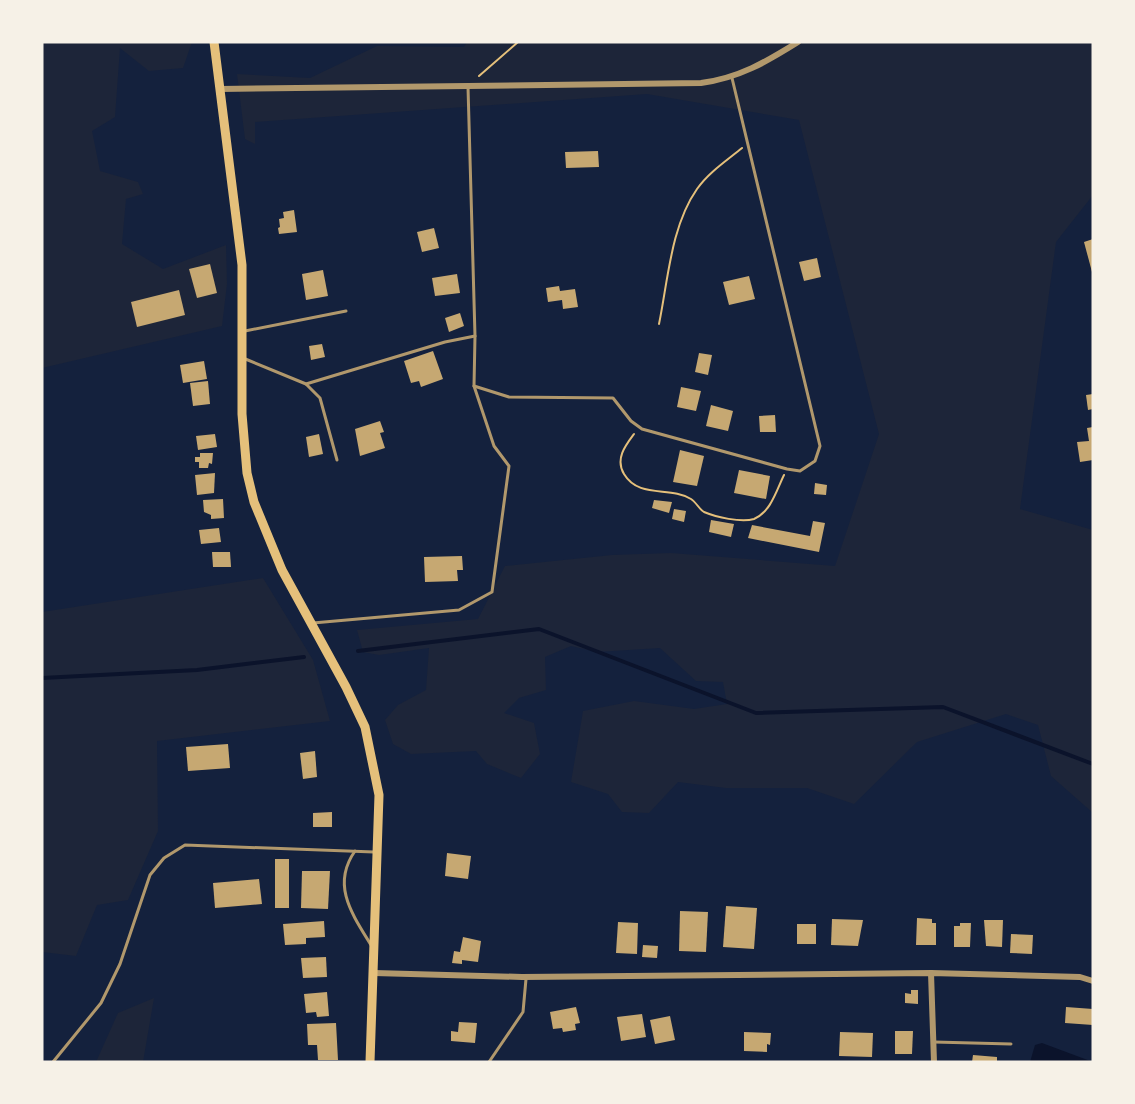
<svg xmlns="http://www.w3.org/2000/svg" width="1135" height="1104" font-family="'Roboto Condensed',sans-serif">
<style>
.green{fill:#1d2539}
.water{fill:#0b132b}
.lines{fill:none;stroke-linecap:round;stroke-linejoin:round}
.stream{stroke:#0b132b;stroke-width:4}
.building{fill:#c6a872}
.path{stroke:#e5c07b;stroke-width:2}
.service{stroke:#b1986c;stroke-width:3}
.minor{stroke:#b1986c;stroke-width:6}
.secondary{stroke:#e5c07b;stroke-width:9}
</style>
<rect width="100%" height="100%" fill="#14213d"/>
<g class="green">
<polygon points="42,42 192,42 183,68 149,71 120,48 115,117 92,131 100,171 138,182 143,194 126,199 122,244 163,269 226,245 227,284 222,326 42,368"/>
<polygon points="467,42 1093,42 1093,195 1056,242 1020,509 1093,530 1093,813 1051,776 1038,725 1006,714 917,742 854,804 807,788 726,788 678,782 649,813 622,812 608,794 571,782 583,711 634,701 694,709 727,704 723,682 696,681 660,648 597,652 571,646 545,657 546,690 519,698 504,713 534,723 540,754 521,778 487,764 476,751 411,754 393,744 385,720 398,705 426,690 429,648 379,655 363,652 357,630 478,619 505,566 612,555 671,553 835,566 879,434 799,120 647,94 255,122 255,144 245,139 237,74 310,78 377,46 464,47"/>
<polygon points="263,578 313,660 330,721 157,741 158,831 128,900 97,905 76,956 42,952 42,612"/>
<polygon points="154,998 143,1062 96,1062 118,1013"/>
</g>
<polygon class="water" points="1042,1043 1093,1062 1030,1062 1035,1045"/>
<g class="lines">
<g class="stream">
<polyline points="358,651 539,629 756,713 943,707 1093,764"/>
<polyline points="42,678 197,670 304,657"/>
</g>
</g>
<g class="building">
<polygon points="598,151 599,167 566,168 565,152"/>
<polygon points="294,210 297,232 279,234 278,228 280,227 279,219 284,218 283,212"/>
<polygon points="434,228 439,248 422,252 417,232"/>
<polygon points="1093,239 1093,272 1092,272 1084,242"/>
<polygon points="817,258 821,277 804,281 799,262"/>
<polygon points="210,264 217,293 197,298 189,269"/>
<polygon points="323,270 328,296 306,300 302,274"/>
<polygon points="457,274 460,293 435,296 432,278"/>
<polygon points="749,276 755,299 729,305 723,282"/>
<polygon points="559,286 560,291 575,289 578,307 563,309 562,300 548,302 546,288"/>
<polygon points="179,290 185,315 137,327 131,302"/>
<polygon points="460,313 464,326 449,332 445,318"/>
<polygon points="322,344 325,357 311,360 309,346"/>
<polygon points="433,351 443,379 421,387 419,381 411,383 404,361"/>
<polygon points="699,353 712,355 708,375 695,372"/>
<polygon points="204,361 207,379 183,383 180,365"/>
<polygon points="208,381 210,404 193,406 190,383"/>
<polygon points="681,387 701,391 696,411 677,407"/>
<polygon points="1093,394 1093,409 1088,410 1086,395"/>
<polygon points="711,405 733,411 728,431 706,426"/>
<polygon points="775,415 776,432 760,432 759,416"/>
<polygon points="380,421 384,432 380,433 385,448 360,456 355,429"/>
<polygon points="1093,427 1093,460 1080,462 1077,442 1089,441 1087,428"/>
<polygon points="215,434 217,447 198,450 196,436"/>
<polygon points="319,434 323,454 309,457 306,437"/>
<polygon points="680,450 704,456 697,486 673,482"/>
<polygon points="200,453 213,453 212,464 209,463 208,468 199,468 199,462 195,462 195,457 200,457"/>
<polygon points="739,470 770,476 766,499 734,493"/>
<polygon points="215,473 214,493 197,495 195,475"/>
<polygon points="815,483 827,485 826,495 814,494"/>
<polygon points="223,499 224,518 211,519 211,515 204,512 203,500"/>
<polygon points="654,500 672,502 669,513 652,508"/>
<polygon points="674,509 686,511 684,522 672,519"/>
<polygon points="711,520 734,524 731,537 709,532"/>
<polygon points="813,521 825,523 819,552 748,538 752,525 810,536"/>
<polygon points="219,528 221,542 201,544 199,530"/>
<polygon points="212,552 230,552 231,567 213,567"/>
<polygon points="462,556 463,570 457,570 458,581 425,582 424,557"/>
<polygon points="228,744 230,768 188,771 186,747"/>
<polygon points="315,751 317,777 303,779 300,753"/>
<polygon points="332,812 332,827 313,827 313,813"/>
<polygon points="447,853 471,856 468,879 445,876"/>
<rect x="275" y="859" width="14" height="49"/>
<polygon points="302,871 330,871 328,909 301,908"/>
<polygon points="259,879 262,904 215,908 213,883"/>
<polygon points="726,906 757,908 754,949 723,947"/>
<polygon points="680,911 708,912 706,952 679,951"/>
<polygon points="917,918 932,919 932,923 936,923 936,945 916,945"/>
<polygon points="832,919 863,920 858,946 831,945"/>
<polygon points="984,920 1003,920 1002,947 986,946"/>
<polygon points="324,921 325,937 306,938 306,944 285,945 283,924"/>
<polygon points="618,922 638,923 637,954 616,953"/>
<polygon points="960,923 971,923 970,947 954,947 954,926 960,926"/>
<rect x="797" y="924" width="19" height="20"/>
<polygon points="1011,934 1033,935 1032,954 1010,953"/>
<polygon points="463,937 481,941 478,962 462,960 462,964 452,963 454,951 460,952"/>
<polygon points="643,945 658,946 657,958 642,957"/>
<polygon points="326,957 327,977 303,978 301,958"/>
<polygon points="911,990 918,990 918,1004 905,1003 905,993 911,994"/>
<polygon points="327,992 329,1016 317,1017 316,1012 306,1013 304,994"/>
<polygon points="576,1007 580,1023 575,1024 576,1030 563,1032 562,1028 553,1029 550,1012"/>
<polygon points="1066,1007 1093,1009 1093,1025 1065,1023"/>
<polygon points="642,1014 646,1037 621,1041 617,1017"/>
<polygon points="670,1016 675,1040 655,1044 650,1020"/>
<polygon points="459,1022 477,1023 475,1043 451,1041 451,1031 458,1032"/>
<polygon points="336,1023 338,1060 318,1060 317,1045 308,1045 307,1024"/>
<polygon points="895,1031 913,1031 912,1054 895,1054"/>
<polygon points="744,1032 771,1033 770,1045 767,1044 767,1052 744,1051"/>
<polygon points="840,1032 873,1033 872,1057 839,1056"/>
<polygon points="973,1055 997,1057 997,1062 972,1062"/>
</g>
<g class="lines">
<g class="path">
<polyline points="479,76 518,42"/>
<path d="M659,324C668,280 671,226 697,189C708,173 726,161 742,148"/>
<path d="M634,434C625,446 615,459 624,474C639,499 670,486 691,499C696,502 699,509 704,512C716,517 741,523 754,519C771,512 777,489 784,475"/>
</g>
<g class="service">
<polyline points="245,331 346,311"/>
<polyline points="243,358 306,384 445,342 475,336"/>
<polyline points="306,384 320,398 337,460"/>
<polyline points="474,386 509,397 613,398 631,421 642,429 787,469 800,471 815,461 820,446 732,78"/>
<polyline points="313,623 459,610 492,592 509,466 494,446 474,386 475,336 468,87"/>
<path d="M355,851C331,885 352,914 371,945"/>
<polyline points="934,1042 1011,1044"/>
<polyline points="53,1062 101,1003 120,964 150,875 164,858 185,845 374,852"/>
<polyline points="489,1062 523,1012 526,979"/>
</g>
<g class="minor">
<path d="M220,89L701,83C739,78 766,62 798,42"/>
<polyline points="374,973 522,977 931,973 1080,977 1093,981"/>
<polyline points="931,973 934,1062"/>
</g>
<polyline class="secondary" points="214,42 242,265 242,414 247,473 254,502 282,570 346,687 365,727 379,795 370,1062"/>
</g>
<rect width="1135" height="1104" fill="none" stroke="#f6f1e7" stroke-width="87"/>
</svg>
